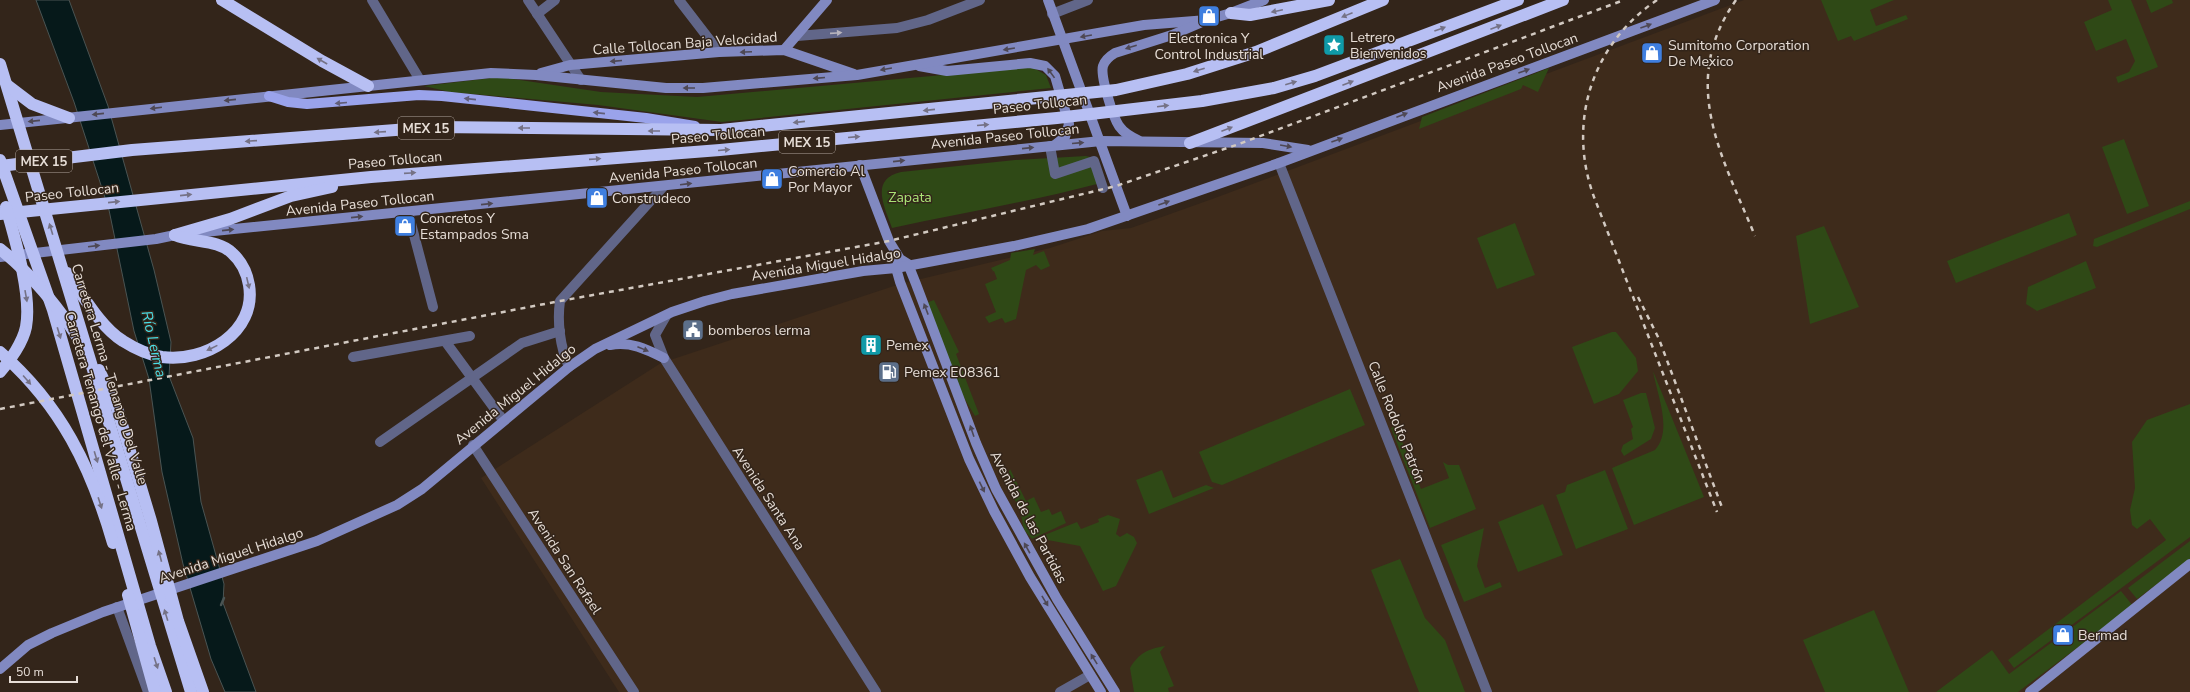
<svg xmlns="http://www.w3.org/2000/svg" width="2190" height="692" font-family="'Nunito Sans',sans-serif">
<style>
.built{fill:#3e2b1b}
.green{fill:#2f4916}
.water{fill:#06191a;stroke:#4a5453}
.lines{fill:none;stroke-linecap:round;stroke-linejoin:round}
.stream{stroke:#4a5453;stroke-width:2.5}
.street{stroke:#616689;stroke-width:10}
.secondary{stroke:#8189c1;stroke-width:10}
.primary{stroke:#9aa3eb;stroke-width:10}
.highway{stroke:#b7bff3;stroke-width:12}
.rail{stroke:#d2c9c1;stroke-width:2.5;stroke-dasharray:5 5;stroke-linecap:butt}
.oneway{fill:#757286}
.oneway2{fill:#4e4854}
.oneway3{fill:#b8b4bc}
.oneway4{fill:#615e78}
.labels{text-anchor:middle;stroke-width:3;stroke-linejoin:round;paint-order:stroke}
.shield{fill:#33251a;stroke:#b1a69e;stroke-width:1}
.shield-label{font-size:13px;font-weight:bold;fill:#e7ded7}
.poi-label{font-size:14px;fill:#e7ded7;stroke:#33251a;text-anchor:start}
.street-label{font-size:14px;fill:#e7ded7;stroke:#33251a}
.park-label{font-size:14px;fill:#aae475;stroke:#33251a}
.water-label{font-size:15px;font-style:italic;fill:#4adfe7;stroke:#33251a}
</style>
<rect width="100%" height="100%" fill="#33251a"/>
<polygon class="built" points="1744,0 2190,0 2190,692 619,692 481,478 661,363 900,284 1050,248 1102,231 1131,228 1215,198"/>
<g class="green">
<polygon points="1821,0 1894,0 1870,10 1876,26 1906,15 1908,19 1854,41 1851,36 1838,41"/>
<polygon points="2108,0 2131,0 2158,67 2118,83 2116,77 2129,72 2135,61 2126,39 2096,51 2084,22 2112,10"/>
<polygon points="2146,0 2172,0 2173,3 2151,13"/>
<polygon points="1032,67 1046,75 1051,88 722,122 598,105 450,92 424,86 500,77 601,92 697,97"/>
<polygon points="1549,68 1538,92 1523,85 1521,89 1419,129 1422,117"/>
<polygon points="2124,139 2149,206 2127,214 2102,147"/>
<path d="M1086,156L1090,157L1101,183C1033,201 962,213 892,228C885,208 869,179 901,172L1015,160Z"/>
<polygon points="2190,201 2190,209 2097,247 2093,246 2094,239"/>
<polygon points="2069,213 2077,235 1956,283 1947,261"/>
<polygon points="1515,223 1535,275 1497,289 1477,238"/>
<polygon points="1824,226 1859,307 1810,324 1796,236"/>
<polygon points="1035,249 1033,255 1044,251 1050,266 1041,270 1036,265 1026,270 1016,319 1005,323 1002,318 989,323 985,317 996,312 985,284 997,279 994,271 991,272 993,271 991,268 1010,260 1011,253"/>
<polygon points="2086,261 2096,288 2037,311 2026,304 2028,287"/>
<polygon points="934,300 959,352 956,354 979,414 975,416 957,386 926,303"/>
<polygon points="1612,332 1616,332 1636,358 1638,371 1619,394 1594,404 1572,347"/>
<path d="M1653,371L1704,497L1634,525L1612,468L1655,450C1673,430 1657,395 1653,371Z"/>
<polygon points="1350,389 1365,425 1222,485 1212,482 1199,452"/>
<polygon points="1641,393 1646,393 1655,428 1651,439 1624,456 1621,451 1623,445 1633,439 1631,429 1633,427 1623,400"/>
<polygon points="2190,404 2190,537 2014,668 2008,660 2166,540 2150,519 2137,529 2132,525 2130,510 2135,488 2132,442 2147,420"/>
<polygon points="1396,426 1421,489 1449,478 1443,462 1448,465 1459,465 1476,509 1430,528 1391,428"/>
<polygon points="1010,469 1026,501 1034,497 1041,512 1049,509 1052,515 1061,511 1066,523 1032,539 1024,530 1020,509 1005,483"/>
<polygon points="1162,470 1173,498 1206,485 1214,488 1149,514 1136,480"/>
<polygon points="1605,470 1628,529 1576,549 1556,495 1565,492 1567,485"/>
<polygon points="1543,504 1563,555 1518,572 1498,522"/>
<polygon points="1108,515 1120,519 1116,534 1120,537 1127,533 1134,537 1137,543 1116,586 1103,591 1080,546 1037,538 1077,522 1081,529 1099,522 1098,519"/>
<polygon points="1484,528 1477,566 1485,588 1500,582 1502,587 1464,602 1441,545"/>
<polygon points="2190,541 2190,559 2137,599 2128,588"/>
<polygon points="1400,559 1425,618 1445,640 1465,692 1419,692 1371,570"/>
<polygon points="2121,591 2133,606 2018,692 1936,692 1992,650 2009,674"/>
<polygon points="1874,610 1909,692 1825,692 1803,640"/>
<path d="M1165,646L1160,652L1174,686L1168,688L1169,692H1134L1130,668C1139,653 1148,649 1165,646Z"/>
</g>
<polygon class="water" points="36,0 69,0 108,106 154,270 171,342 169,376 193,438 201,502 224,584 223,603 256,692 225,692 211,659 183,564 162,472 149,379 134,331 109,210 74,102"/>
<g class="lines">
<polyline class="stream" points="221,605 224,598"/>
<g class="street">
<polyline points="372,0 420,80"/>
<polyline points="528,0 581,80"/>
<polyline points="679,0 719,52"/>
<polyline points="537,14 555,0"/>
<polyline points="1052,14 1088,0"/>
<polyline points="797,36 897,28 928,20 980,0"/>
<polyline points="1050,146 1055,174 1094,161 1103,188"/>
<polyline points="1279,163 1487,692"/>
<polyline points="408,212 433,307"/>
<polyline points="666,316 655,335 664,358 876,692"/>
<polyline points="445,341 503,420"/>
<polyline points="353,357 470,336"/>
<path d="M569,367C560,347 557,322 560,301L664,186"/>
<polyline points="380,442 522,343 560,331"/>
<polyline points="473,445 634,692"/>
<polyline points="117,607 148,692"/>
<polyline points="1060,692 1090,675"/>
</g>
<g class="secondary">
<polyline points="1048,0 1127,216"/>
<polyline points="784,50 827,0"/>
<polyline points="919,66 947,71 1030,63 1045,66 1055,76 1069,124 1065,137 1055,145"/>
<polyline points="541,73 570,65 719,52 784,50 854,74"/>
<polyline points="0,125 491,73 536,75 666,88 703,88 857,75 1144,25 1207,20 1231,13 1264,0"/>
<path d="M1138,140C1131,137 1124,133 1119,126C1113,117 1100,76 1103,66C1105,60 1110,56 1115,53L1172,35L1200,23"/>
<polyline points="860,165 889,241 900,259 908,264 916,284 976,443 996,489 1057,599 1115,692"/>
<polyline points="0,257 156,239 175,235 1101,141 1263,143 1308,150"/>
<polyline points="898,263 896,268 900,282 969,459 994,511 1030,577 1101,692"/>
<path d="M610,345C630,341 646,349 664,358"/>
<polyline points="0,669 28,645 52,633 103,612 317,541 397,505 422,489 569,367 595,349 672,312 705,301 732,294 863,271 896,268 1014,246 1088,229 1279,163 1715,0"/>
<polyline points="2030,692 2190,564"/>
</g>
<polyline class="primary" points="269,96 288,102 307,104 419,95 442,96 646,118 695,126"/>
<g class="highway">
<polyline points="222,0 322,61 368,86"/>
<polyline points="1231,13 1250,15 1329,0"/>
<polyline points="0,64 191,692"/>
<polyline points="7,85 32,104 69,118"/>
<polyline points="1190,143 1563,0"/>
<polyline points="0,160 53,310 150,646 166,692"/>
<polyline points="0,166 132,150 435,127 721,130 1116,90 1187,74 1256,52 1383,0"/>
<polyline points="0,214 371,177 720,150 1057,118 1202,101 1274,88 1315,76 1518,0"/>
<polyline points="175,235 230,219 291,196 332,187"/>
<path d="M0,249C31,274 59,308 80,341"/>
<path d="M67,273C82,294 101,328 123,341C134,348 150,355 162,357C205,363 257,332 249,285C247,273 241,261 232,253C218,239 193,243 175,235"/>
<path d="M0,352C61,405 91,467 113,543"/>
<polyline points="99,370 117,408 151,521 178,621 203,692"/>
<path d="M0,372C10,361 23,342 26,327C32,295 15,239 6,207"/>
<polyline points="128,595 155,692"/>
</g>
<g class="rail">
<path d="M1657,0C1591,45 1567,123 1594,197L1717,512"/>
<path d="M1736,0C1678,82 1722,156 1755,236"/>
<polyline points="1638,297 1659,339 1723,510"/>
<polyline points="0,409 560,301 889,241 1116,186 1239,144 1624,0"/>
</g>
</g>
<defs><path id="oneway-solid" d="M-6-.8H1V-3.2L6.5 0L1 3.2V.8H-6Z"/></defs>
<g class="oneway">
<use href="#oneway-solid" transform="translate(1277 11) rotate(168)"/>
<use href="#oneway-solid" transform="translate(1347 15) rotate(158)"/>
<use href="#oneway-solid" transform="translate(1496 27) rotate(-21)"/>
<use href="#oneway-solid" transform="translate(1440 29) rotate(-20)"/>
<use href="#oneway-solid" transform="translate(322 61) rotate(-150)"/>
<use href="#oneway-solid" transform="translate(1199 70) rotate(162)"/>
<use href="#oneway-solid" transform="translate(1291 83) rotate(-16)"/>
<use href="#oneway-solid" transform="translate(1348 83) rotate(-21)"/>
<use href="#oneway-solid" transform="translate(1163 106) rotate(-7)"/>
<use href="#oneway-solid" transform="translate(929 110) rotate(174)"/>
<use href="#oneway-solid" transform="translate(799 122) rotate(174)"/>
<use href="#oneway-solid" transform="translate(983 125) rotate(-5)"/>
<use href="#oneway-solid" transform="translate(524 128) rotate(-180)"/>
<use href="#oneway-solid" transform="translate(1227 129) rotate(-21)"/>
<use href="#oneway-solid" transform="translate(654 131) rotate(180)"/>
<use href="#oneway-solid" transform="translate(380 132) rotate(176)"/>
<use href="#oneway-solid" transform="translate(854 137) rotate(-5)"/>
<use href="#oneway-solid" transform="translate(251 141) rotate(176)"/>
<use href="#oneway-solid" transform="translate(724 150) rotate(-5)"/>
<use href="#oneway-solid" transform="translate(595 159) rotate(-4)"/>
<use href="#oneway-solid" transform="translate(410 173) rotate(-4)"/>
<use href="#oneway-solid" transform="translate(186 195) rotate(-6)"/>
<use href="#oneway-solid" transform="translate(114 202) rotate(-6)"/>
<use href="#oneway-solid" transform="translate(51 229) rotate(-107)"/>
<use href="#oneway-solid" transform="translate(248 283) rotate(77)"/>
<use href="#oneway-solid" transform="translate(26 296) rotate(80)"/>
<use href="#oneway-solid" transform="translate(59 333) rotate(73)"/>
<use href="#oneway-solid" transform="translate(212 348) rotate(154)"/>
<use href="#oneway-solid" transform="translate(27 380) rotate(49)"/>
<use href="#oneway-solid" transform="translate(96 457) rotate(73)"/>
<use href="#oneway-solid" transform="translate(100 503) rotate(72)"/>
<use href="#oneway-solid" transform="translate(160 556) rotate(-105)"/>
<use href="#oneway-solid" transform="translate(166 615) rotate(-107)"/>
<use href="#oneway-solid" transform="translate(156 663) rotate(72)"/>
</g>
<g class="oneway2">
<use href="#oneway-solid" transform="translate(1646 26) rotate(-20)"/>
<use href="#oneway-solid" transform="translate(1086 36) rotate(170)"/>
<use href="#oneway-solid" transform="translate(1131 47) rotate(163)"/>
<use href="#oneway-solid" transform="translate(1009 49) rotate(171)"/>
<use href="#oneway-solid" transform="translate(746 52) rotate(178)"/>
<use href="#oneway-solid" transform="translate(616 61) rotate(175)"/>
<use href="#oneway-solid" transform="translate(886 69) rotate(170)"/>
<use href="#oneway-solid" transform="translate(1524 71) rotate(-20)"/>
<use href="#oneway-solid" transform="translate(1051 73) rotate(-126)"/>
<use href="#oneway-solid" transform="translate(819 78) rotate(175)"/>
<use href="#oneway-solid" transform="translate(689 88) rotate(180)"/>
<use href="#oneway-solid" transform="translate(230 100) rotate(174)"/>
<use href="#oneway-solid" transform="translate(156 108) rotate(173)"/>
<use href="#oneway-solid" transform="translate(98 114) rotate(174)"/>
<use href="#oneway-solid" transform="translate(1402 115) rotate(-21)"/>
<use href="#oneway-solid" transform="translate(34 121) rotate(174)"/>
<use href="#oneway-solid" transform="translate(1337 140) rotate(-20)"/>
<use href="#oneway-solid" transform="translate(1078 143) rotate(-5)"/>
<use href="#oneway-solid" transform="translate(1286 146) rotate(10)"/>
<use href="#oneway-solid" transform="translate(1028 148) rotate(-6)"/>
<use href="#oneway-solid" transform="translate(899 161) rotate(-6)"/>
<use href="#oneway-solid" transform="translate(686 184) rotate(-7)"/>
<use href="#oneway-solid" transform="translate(1164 203) rotate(-20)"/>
<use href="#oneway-solid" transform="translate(487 204) rotate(-6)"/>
<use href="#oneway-solid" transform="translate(357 217) rotate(-6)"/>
<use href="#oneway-solid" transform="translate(228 230) rotate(-6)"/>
<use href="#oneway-solid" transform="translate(94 246) rotate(-7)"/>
<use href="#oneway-solid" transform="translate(926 309) rotate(-111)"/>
<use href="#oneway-solid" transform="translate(643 349) rotate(22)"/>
<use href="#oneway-solid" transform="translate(972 431) rotate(-109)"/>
<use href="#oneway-solid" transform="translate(982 487) rotate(64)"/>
<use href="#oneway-solid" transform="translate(1027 548) rotate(-119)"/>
<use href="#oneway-solid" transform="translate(1045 601) rotate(59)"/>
<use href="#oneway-solid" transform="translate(1094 659) rotate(-122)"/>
</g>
<use class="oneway3" href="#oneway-solid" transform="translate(836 33) rotate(-4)"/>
<g class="oneway4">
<use href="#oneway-solid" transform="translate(470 99) rotate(-174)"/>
<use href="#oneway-solid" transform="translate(341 103) rotate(175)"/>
<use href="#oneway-solid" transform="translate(599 113) rotate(-174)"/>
</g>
<defs>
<g id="shop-square" transform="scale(1.15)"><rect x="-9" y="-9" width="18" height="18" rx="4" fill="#3f7fe0" stroke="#33251a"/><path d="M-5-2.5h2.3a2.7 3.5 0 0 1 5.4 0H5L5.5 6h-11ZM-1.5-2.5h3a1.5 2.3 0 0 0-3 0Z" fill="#fff"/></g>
<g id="sight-square" transform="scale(1.15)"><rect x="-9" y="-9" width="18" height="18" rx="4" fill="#0f9aa8" stroke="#33251a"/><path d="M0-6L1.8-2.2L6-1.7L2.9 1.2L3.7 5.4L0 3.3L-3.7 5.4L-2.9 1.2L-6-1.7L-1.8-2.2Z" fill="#fff"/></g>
<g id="civic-square" transform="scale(1.15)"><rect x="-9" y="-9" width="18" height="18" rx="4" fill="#5c6f8a" stroke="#33251a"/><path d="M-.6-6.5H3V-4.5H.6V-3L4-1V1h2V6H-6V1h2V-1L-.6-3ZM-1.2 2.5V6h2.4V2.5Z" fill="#fff"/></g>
<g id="building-square" transform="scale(1.15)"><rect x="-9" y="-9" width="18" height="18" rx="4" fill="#0f9aa8" stroke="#33251a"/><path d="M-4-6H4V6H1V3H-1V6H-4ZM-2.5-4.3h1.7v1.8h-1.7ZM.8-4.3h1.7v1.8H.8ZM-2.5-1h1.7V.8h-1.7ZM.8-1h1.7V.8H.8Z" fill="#fff"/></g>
<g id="fuel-square" transform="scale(1.15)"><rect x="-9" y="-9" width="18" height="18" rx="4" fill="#5c6f8a" stroke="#33251a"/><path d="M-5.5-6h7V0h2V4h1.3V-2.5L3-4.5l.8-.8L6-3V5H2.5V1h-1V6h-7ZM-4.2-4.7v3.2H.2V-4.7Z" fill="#fff"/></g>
</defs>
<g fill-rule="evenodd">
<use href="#shop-square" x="1209" y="16"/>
<use href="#sight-square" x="1334" y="45"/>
<use href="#shop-square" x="1652" y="53"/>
<use href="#shop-square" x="772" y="179"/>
<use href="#shop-square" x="597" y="198"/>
<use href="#shop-square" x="405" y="226"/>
<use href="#civic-square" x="693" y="330"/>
<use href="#building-square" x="871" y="345"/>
<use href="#fuel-square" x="889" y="372"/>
<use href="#shop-square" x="2063" y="635"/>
</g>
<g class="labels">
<g class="shield">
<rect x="398" y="117" width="56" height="22" rx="3"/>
<rect x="779" y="131" width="56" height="22" rx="3"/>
<rect x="16" y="150" width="56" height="22" rx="3"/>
</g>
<g class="shield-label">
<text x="426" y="133">MEX 15</text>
<text x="807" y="147">MEX 15</text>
<text x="44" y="166">MEX 15</text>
</g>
<g class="poi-label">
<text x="1350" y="42">Letrero<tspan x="1350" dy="16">Bienvenidos</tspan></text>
<text x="1209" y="43" text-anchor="middle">Electronica Y<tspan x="1209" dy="16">Control Industrial</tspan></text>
<text x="1668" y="50">Sumitomo Corporation<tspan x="1668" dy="16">De Mexico</tspan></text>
<text x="788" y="176">Comercio Al<tspan x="788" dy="16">Por Mayor</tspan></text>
<text x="612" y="203">Construdeco</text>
<text x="420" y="223">Concretos Y<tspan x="420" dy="16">Estampados Sma</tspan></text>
<text x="708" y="335">bomberos lerma</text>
<text x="886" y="350">Pemex</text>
<text x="904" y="377">Pemex E08361</text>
<text x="2078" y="640">Bermad</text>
</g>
<g class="street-label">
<text transform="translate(685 43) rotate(-4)" y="5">Calle Tollocan Baja Velocidad</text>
<text transform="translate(1507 62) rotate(-20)" y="5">Avenida Paseo Tollocan</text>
<text transform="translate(1040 104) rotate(-6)" y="5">Paseo Tollocan</text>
<text transform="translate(718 135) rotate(-5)" y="5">Paseo Tollocan</text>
<text transform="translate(1005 136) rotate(-6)" y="5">Avenida Paseo Tollocan</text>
<text transform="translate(395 160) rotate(-5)" y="5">Paseo Tollocan</text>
<text transform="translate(683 170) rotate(-6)" y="5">Avenida Paseo Tollocan</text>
<text transform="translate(72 192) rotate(-6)" y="5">Paseo Tollocan</text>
<text transform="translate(360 203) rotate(-6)" y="5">Avenida Paseo Tollocan</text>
<text transform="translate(826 264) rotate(-9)" y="5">Avenida Miguel Hidalgo</text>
<text transform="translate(110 374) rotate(73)" y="5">Carretera Lerma - Tenango Del Valle</text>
<text transform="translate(515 394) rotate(-39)" y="5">Avenida Miguel Hidalgo</text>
<text transform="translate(101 421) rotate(74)" y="5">Carretera Tenango del Valle - Lerma</text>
<text transform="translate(1397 422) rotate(68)" y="5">Calle Rodolfo Patrón</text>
<text transform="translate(769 498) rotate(57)" y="5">Avenida Santa Ana</text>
<text transform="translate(1029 517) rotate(62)" y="5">Avenida de las Partidas</text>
<text transform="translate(231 555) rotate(-18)" y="5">Avenida Miguel Hidalgo</text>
<text transform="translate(565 561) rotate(57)" y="5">Avenida San Rafael</text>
</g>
<g class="park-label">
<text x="910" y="202">Zapata</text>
</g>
<g class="water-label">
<text transform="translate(154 344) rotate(77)" y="5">Río Lerma</text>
</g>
</g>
<path d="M10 676v6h67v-6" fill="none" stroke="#e7ded7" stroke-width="2"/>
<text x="16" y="676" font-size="12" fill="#e7ded7" stroke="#33251a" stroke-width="3" paint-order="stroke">50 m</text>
</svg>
